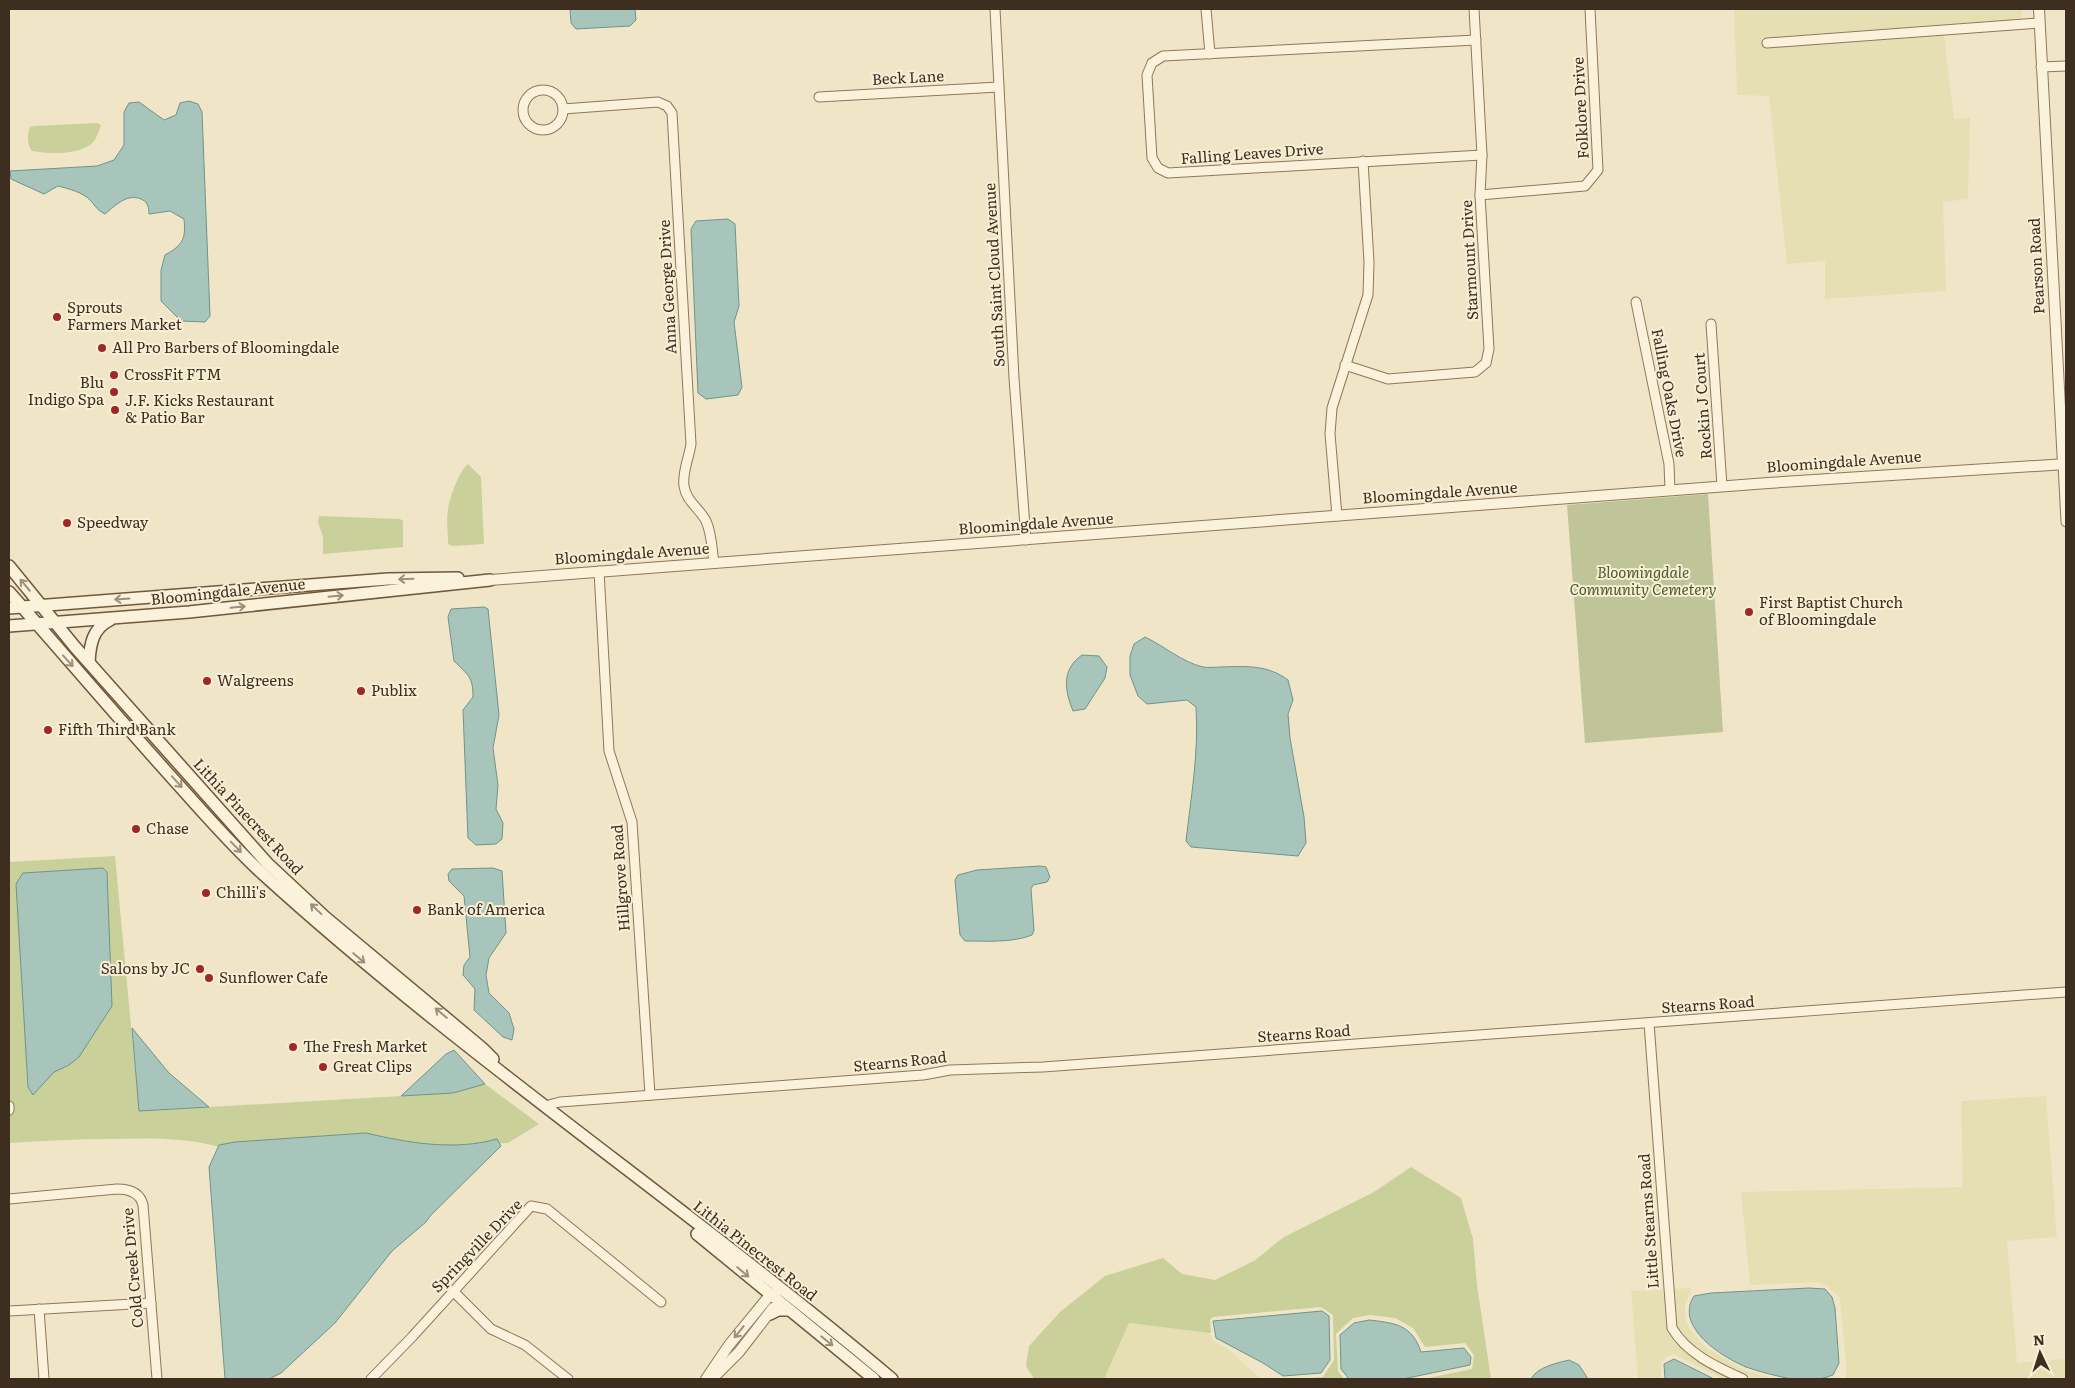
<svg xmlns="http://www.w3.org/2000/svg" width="2075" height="1388" font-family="Literata,serif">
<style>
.farmland{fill:#e7dfb4}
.green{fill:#c9d09a}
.cemetery{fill:#bfc599}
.water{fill:#a8c5bc;stroke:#6e948b}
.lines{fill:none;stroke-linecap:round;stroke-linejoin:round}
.minor-casing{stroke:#8e775b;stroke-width:11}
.tertiary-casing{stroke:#8e775b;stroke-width:12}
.secondary-casing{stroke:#70573e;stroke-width:14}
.minor{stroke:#fbf2db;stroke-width:9}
.tertiary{stroke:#fbf2db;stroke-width:10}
.secondary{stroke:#fbf2db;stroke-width:11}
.oneway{stroke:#9c907d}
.poi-dot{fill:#a12727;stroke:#f8efd7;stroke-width:2}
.labels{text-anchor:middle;stroke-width:4;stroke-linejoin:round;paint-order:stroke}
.street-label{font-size:15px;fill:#3e2e1f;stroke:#f8efd7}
.poi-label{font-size:15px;fill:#3e2e1f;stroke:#f8efd7;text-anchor:start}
.park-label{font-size:15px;font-style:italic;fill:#4d5b25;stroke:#f8efd7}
</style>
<rect width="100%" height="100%" fill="#f1e5c7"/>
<g class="farmland">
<polygon points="1734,9 2022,9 2021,19 1762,38 1763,48 1944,35 1954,119 1970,118 1968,199 1943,202 1946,291 1825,299 1825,261 1787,264 1769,96 1737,95"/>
<polygon points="2046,1096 2057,1237 2007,1241 2017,1363 2066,1359 2066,1379 1843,1379 1846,1377 1846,1365 1840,1298 1826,1285 1816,1282 1750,1285 1741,1192 1963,1187 1961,1101"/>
<polygon points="1691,1288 1690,1295 1685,1303 1685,1317 1690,1329 1705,1347 1744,1370 1776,1379 1754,1379 1727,1366 1700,1351 1679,1332 1676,1326 1672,1289"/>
<polygon points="1663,1290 1666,1324 1672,1338 1695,1359 1732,1379 1723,1379 1673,1354 1667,1357 1661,1362 1661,1379 1638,1379 1631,1291"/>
<polygon points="1129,1323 1210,1333 1213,1341 1228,1349 1261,1379 1104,1379"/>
</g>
<g class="green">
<path d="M97,123L101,125C99,131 96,141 90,145C75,155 49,154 32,151C27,145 27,135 30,127L34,126Z"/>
<path d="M468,464L481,477L484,544L453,546L448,544V541C448,531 446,520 448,510C449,499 460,469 468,464Z"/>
<polygon points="319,516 400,519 403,521 403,547 323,554 323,537 318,522"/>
<path d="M115,856L139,1111L453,1093L485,1084L539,1124L508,1143L430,1146L220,1147C184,1137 147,1138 109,1139C76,1139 42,1141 9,1143V862Z"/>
<polygon points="1411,1167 1461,1198 1473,1239 1477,1285 1491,1379 1423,1379 1472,1369 1474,1355 1465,1343 1425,1347 1413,1328 1395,1318 1370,1315 1353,1318 1336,1334 1338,1371 1344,1379 1300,1379 1323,1377 1334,1360 1333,1315 1321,1307 1213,1317 1210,1320 1211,1332 1210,1333 1129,1323 1104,1379 1034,1379 1026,1366 1029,1346 1060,1312 1105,1276 1163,1258 1182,1274 1215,1280 1254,1261 1284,1237 1374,1192"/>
</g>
<polygon class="cemetery" points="1708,494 1723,732 1585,743 1567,505"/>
<g class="water">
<polygon points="570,9 635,9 636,20 630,26 576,29 571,23"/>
<path d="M189,101L198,104L202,112L210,316L205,322L181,321L161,301V270L165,255C183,245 186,239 184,219L170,211L149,214C149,208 148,203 143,200C128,192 116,205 105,214C97,210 96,207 91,201C83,192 69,189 58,186L44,194L11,179L10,171L97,166L114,160L124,145V112L129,103L139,102L164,120L176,115L180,103Z"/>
<polygon points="728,219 735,224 739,306 734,322 742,387 738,395 706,399 698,393 691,229 696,221"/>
<path d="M484,607L488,609L499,715L493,748L498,785L496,809L503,823L502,839L496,844L476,845L468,838L463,710L473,697C473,676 468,675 454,661L448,617L451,609Z"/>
<path d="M1145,637C1164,646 1182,662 1203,667C1209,668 1216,667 1222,667C1247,666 1268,665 1288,680L1293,700L1288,714L1290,738L1304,817L1306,843L1298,856L1191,847L1186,841C1191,797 1199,752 1196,707L1187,700L1147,704L1138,696L1130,675V656L1134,644Z"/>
<path d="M1082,655L1099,656L1107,667L1105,678L1085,709L1073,711C1064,689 1062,669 1082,655Z"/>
<path d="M1040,866L1046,867L1050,877L1047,882L1033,885L1031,889L1034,930L1032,935C1012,943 986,941 965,941L960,935L955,880L958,875L977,870Z"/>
<polygon points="103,868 107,872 112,1006 79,1057 69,1065 54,1072 33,1095 28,1087 16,884 23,873"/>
<polygon points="493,868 502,871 506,933 489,958 486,975 489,993 509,1013 514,1029 512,1040 503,1037 474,1010 475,989 463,975 464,965 470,957 464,896 449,881 448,874 452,869"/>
<polygon points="132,1028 169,1073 209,1107 139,1111"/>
<polygon points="454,1050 485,1084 453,1093 401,1096 446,1054"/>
<path d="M366,1133C409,1143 454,1151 497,1139L501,1146L431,1215L426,1222L392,1251L335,1323L281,1373L269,1379H225L209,1167L219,1145L235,1142Z"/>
<path d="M1809,1288L1825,1289L1832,1297L1835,1308L1839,1363L1833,1375C1821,1380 1804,1381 1791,1379C1777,1376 1760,1372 1746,1367C1722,1357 1674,1327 1694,1296L1711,1293Z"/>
<polygon points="1322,1311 1329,1316 1330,1360 1321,1373 1283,1376 1263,1363 1216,1338 1213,1321"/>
<path d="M1369,1320C1396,1323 1412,1325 1421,1352L1464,1348L1471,1357L1470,1365L1403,1379H1349L1341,1369L1340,1335L1354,1323Z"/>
<polygon points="1674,1359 1714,1379 1665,1379 1664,1364"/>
<path d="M1569,1360L1579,1365L1588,1379H1531C1537,1367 1557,1363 1569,1360Z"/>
</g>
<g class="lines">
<g class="minor-casing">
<g id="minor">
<polyline points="995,9 1014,378 1026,540"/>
<polyline points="1206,9 1210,54"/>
<polyline points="1476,40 1163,56 1152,63 1147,75 1152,158 1158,168 1168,173 1482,155"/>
<polyline points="1767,43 2039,23"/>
<polyline points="2041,67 2066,66"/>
<circle cx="543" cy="110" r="20"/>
<polyline points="819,97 999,87"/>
<path d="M563,109L658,102L667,106L672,113L691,444C689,458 682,472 684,486C686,501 700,509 706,521C712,534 712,550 714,563"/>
<polyline points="1480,195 1585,186 1598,170 1590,9"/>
<polyline points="1636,302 1669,464 1670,490"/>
<polyline points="1711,324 1722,486"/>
<polyline points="1345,365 1388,379 1475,372 1486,363 1489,349 1480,195 1482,155 1474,9"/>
<polyline points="2063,464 2066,522"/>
<polyline points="1337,516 1330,434 1332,408 1368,295 1369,262 1363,161"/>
<polyline points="599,571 609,751 632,822 650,1095"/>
<path d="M1649,1023L1672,1328C1687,1354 1717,1367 1743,1379"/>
<polyline points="9,1106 9,1110"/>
<polyline points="545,1106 560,1102 923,1075 950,1070 1043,1067 2066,992"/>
<path d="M9,1199L117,1189C129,1189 140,1192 143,1205L157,1379"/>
<polyline points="453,1291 491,1329 525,1345 568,1379"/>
<polyline points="39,1309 44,1379"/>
<polyline points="9,1311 151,1303"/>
<polyline points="371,1379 412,1337 531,1206 547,1209 661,1302"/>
</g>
</g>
<g class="tertiary-casing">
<g id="tertiary">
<polyline points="2039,9 2063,464"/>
<polyline points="490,580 1768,483 2066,464"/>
<polyline points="706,1379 729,1345 770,1295 777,1292"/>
<polyline points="712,1379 739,1352 773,1308"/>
</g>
</g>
<g class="secondary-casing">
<g id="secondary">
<polyline points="9,566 75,647 267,863 325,917 482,1048 493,1059"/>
<path d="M9,592C64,654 118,718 174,780C203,812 232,846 264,875C463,1056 687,1206 892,1379"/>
<polyline points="9,608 388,579 458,578"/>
<polyline points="9,626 189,612 490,580"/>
<path d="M89,662C90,644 93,628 110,620"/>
<polyline points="697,1234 874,1379"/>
<polyline points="770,1314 778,1310 789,1310"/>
</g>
</g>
<use href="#minor" class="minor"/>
<use href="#tertiary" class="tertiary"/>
<use href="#secondary" class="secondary"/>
</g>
<defs><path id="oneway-shaft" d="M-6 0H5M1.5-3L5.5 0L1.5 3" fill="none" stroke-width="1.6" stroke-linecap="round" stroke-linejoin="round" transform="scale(1.25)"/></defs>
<g class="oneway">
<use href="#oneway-shaft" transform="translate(406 579) rotate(178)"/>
<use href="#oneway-shaft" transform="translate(25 585) rotate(-130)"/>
<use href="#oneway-shaft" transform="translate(336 596) rotate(-6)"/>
<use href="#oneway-shaft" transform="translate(122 599) rotate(176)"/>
<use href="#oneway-shaft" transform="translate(238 607) rotate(-6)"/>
<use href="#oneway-shaft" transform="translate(68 661) rotate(48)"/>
<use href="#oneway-shaft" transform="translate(177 782) rotate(48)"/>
<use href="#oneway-shaft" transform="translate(236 847) rotate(46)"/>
<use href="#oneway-shaft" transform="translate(316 909) rotate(-137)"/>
<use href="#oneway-shaft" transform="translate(359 958) rotate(40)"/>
<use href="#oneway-shaft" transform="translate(441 1013) rotate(-140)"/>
<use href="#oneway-shaft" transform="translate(743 1272) rotate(40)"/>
<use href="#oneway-shaft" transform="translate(739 1332) rotate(129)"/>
<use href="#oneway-shaft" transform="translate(827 1341) rotate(39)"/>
</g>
<g class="poi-dot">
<circle cx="57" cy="317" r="5"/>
<circle cx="102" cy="348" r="5"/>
<circle cx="114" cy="375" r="5"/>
<circle cx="114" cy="392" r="5"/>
<circle cx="115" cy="410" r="5"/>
<circle cx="67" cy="523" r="5"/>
<circle cx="1749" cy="612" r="5"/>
<circle cx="207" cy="681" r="5"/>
<circle cx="361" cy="691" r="5"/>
<circle cx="48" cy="730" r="5"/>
<circle cx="136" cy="829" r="5"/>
<circle cx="206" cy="893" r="5"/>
<circle cx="417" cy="910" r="5"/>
<circle cx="200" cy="969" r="5"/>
<circle cx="209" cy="978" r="5"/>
<circle cx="293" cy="1047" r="5"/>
<circle cx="323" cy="1067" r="5"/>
</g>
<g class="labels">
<g class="street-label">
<text transform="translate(908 78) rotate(-3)" y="5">Beck Lane</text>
<text transform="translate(1581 108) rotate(-93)" y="5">Folklore Drive</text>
<text transform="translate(1252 154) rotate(-4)" y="5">Falling Leaves Drive</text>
<text transform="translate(1470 260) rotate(-93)" y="5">Starmount Drive</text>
<text transform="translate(2037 266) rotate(-93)" y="5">Pearson Road</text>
<text transform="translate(995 275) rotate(-93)" y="5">South Saint Cloud Avenue</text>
<text transform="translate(668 287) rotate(-93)" y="5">Anna George Drive</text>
<text transform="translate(1669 393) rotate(79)" y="5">Falling Oaks Drive</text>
<text transform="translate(1703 406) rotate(-94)" y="5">Rockin J Court</text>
<text transform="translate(1844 462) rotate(-4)" y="5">Bloomingdale Avenue</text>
<text transform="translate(1440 493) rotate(-4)" y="5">Bloomingdale Avenue</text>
<text transform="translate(1036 524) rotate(-4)" y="5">Bloomingdale Avenue</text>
<text transform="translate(632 554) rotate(-4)" y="5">Bloomingdale Avenue</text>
<text transform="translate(228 592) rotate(-6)" y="5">Bloomingdale Avenue</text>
<text transform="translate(248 817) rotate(47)" y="5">Lithia Pinecrest Road</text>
<text transform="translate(621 878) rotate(-94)" y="5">Hillgrove Road</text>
<text transform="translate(1708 1005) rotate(-4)" y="5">Stearns Road</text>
<text transform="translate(1304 1034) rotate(-4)" y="5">Stearns Road</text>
<text transform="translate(900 1062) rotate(-6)" y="5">Stearns Road</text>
<text transform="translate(1649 1221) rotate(-94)" y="5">Little Stearns Road</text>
<text transform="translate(477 1246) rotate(-46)" y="5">Springville Drive</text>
<text transform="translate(755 1251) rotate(38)" y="5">Lithia Pinecrest Road</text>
<text transform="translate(133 1268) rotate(-95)" y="5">Cold Creek Drive</text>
</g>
<g class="poi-label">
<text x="67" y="313">Sprouts<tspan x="67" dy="17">Farmers Market</tspan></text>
<text x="112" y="353">All Pro Barbers of Bloomingdale</text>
<text x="124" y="380">CrossFit FTM</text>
<text x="104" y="388" text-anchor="end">Blu<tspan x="104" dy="17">Indigo Spa</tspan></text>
<text x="125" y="406">J.F. Kicks Restaurant<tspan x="125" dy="17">&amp; Patio Bar</tspan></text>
<text x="77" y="528">Speedway</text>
<text x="1759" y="608">First Baptist Church<tspan x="1759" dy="17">of Bloomingdale</tspan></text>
<text x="217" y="686">Walgreens</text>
<text x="371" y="696">Publix</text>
<text x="58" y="735">Fifth Third Bank</text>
<text x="146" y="834">Chase</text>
<text x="216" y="898">Chilli's</text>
<text x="427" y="915">Bank of America</text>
<text x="190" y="974" text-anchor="end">Salons by JC</text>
<text x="219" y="983">Sunflower Cafe</text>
<text x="303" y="1052">The Fresh Market</text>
<text x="333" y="1072">Great Clips</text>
</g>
<g class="park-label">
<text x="1643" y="578">Bloomingdale<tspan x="1643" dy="17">Community Cemetery</tspan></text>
</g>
</g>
<rect width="2075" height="1388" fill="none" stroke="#3e2e1f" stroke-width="20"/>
<g transform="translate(2040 1353) rotate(356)" stroke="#f8efd7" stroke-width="4" paint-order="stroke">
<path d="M0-4L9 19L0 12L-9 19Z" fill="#3e2e1f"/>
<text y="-8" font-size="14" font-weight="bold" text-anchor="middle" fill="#3e2e1f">N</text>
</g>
</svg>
